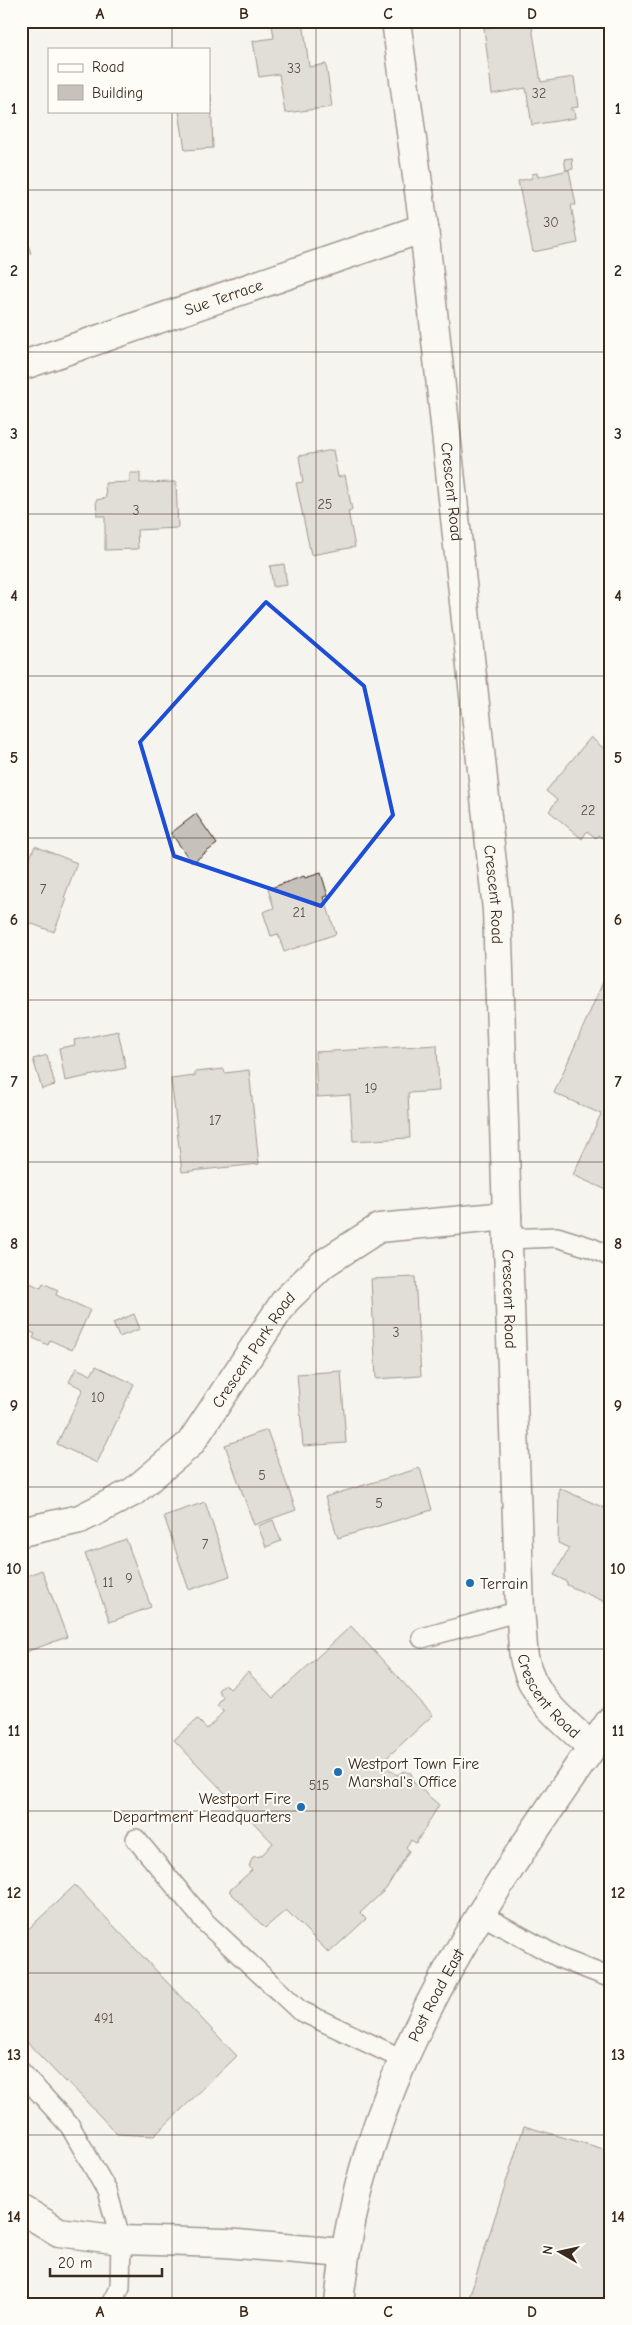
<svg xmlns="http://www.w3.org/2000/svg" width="632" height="2325" font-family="'Comic Neue',sans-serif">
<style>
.building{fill:#c7c1bb;stroke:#3b2a1e}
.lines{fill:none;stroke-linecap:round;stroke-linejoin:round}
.lane-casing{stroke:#3b2a1e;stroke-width:22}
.street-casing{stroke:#3b2a1e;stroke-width:31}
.primary-casing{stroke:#3b2a1e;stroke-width:31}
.lane{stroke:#fdfcf7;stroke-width:19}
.street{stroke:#fdfcf7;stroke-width:28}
.primary{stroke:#fdfcf7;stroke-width:28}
.marked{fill:none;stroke:#1d4ed8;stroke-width:4;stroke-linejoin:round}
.grid{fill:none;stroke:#3b2a1e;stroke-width:1;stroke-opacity:0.55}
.poi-dot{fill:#1f6fb2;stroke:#fdfcf7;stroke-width:2}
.labels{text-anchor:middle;stroke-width:4;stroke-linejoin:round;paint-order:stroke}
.number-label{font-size:14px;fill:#5e5045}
.street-label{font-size:16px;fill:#3b2a1e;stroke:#fdfcf7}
.poi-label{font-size:16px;fill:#3b2a1e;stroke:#fdfcf7;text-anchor:start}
.neatline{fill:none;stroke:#3b2a1e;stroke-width:2}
.grid-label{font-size:16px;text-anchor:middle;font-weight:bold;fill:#3b2a1e}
</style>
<rect width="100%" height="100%" fill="#f5f4ee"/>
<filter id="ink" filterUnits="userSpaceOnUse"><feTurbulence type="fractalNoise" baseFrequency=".02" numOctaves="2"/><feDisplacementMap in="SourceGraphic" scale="10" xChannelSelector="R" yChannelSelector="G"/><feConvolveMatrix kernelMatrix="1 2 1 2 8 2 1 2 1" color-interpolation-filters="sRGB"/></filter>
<g filter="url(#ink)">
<g class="building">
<polygon points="292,21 303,21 309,67 326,64 332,107 285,113 279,74 259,77 253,41 274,38 272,24"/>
<polygon points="523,21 531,21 541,82 574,77 578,107 571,108 571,110 574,110 575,118 532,125 526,88 492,94 484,28"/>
<polygon points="211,95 213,148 185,150 179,111 209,111 209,96"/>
<polygon points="572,158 573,169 566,170 564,159"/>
<polygon points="569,170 576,205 571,205 578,243 533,252 518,181 532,178 532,174 537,173 538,177"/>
<polygon points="21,226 31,253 21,257"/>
<polygon points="333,450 338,477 345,475 352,510 348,511 355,547 311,555 296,483 303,482 299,456"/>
<polygon points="130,473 140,473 140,483 176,482 178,528 137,530 138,549 105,550 105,516 97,516 96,500 106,498 105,483 130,482"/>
<polygon points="284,564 287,585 273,587 270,566"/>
<polygon points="591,737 603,748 611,738 611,835 606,841 598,835 596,838 587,831 582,839 549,811 557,800 546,791"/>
<polygon points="196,814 217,844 192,863 171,833"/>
<polygon points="35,846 77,863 64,898 67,899 54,932 27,922 25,925 21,923 21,879"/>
<polygon points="321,873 328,896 324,897 336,934 284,952 278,934 271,936 263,912 274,908 268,889 304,876 305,878"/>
<polygon points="607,973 611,975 611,1192 573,1175 601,1114 554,1093"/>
<polygon points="118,1031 126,1068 65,1081 59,1048 75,1045 74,1040"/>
<polygon points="437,1045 439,1091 408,1093 410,1138 353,1141 350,1095 317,1097 315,1052"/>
<polygon points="47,1055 55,1085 42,1089 33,1059"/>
<polygon points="224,1069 225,1073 249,1070 259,1164 182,1172 171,1079 195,1076 195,1072"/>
<polygon points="415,1277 421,1376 376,1379 371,1279"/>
<polygon points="23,1280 41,1288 43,1283 58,1290 56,1295 90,1310 72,1350 50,1340 48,1345 33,1338 35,1334 21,1328 21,1286"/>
<polygon points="134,1314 140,1329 119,1337 113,1323"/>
<polygon points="96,1366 134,1384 97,1463 57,1444 83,1389 69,1382 76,1368 91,1375"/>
<polygon points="341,1371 346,1443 303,1446 297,1374"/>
<polygon points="267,1430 296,1510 254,1525 225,1445"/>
<polygon points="420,1468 432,1510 338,1538 325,1497"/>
<polygon points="559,1488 611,1511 610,1604 567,1585 567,1582 554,1575 569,1548 558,1543"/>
<polygon points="205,1502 230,1576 189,1590 164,1516"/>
<polygon points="273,1520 281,1541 266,1547 258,1526"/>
<polygon points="126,1539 151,1607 110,1622 85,1554"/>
<polygon points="42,1570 67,1637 26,1652 21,1638 21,1578"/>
<polygon points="351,1626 433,1715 381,1763 397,1775 404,1771 411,1773 414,1783 439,1805 416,1843 411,1840 406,1847 409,1851 386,1889 360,1913 366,1919 329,1953 286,1910 265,1928 229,1891 252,1870 249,1866 253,1857 261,1856 273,1843 174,1740 197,1719 207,1729 224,1711 217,1706 223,1697 218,1690 225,1684 230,1689 248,1672 273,1698"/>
<polygon points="75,1885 237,2056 154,2136 117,2134 67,2081 65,2082 23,2038 25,2037 21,2033 21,1936"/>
<polygon points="524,2126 611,2151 611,2304 467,2304"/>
</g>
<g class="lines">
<g class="lane-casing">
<g id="lane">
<polyline points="508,1239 557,1237 592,1248 611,1257"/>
<polyline points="422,1638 520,1611"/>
<polyline points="136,1839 206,1923 299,2010 402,2059"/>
<polyline points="480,1914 562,1959 611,1978"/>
<polyline points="21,2072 70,2126 107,2191 121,2240 120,2287 111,2304"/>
</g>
</g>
<g class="street-casing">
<g id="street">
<path id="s1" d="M396,21L424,228L497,910L520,1611C522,1626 522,1642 524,1657C532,1698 563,1721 592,1747"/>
<path id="s2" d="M21,366L424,228"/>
<path id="s3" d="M21,1532L80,1519L133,1492L190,1444L285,1301L323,1264L379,1228L507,1216"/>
<polyline points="21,2209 59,2232 121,2240 225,2243 344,2253"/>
</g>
</g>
<g class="primary-casing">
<g id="primary">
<path id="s4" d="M339,2304C360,2073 483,1904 611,1720"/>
</g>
</g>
<use href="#lane" class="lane"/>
<use href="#street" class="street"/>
<use href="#primary" class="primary"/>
</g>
</g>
<path d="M0 0H632V2325H0ZM266,602L364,686L393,815L321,906L174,856L140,742Z" fill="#f5f4ee" fill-opacity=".55" fill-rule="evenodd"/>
<path class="marked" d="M266,602L364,686L393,815L321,906L174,856L140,742Z"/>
<path class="grid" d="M172,21V49M316,21V2304M460,21V2304M172,111V2304M21,190H611M21,352H611M21,514H611M21,676H611M21,838H611M21,1000H611M21,1162H611M21,1325H611M21,1487H611M21,1649H611M21,1811H611M21,1973H611M21,2135H611"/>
<g class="poi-dot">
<circle cx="470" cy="1583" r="5"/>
<circle cx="338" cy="1772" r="5"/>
<circle cx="301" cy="1807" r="5"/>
</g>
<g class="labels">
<g class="number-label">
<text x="294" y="73">33</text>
<text x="539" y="98">32</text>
<text x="551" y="227">30</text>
<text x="325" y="509">25</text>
<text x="136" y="515">3</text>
<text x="588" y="815">22</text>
<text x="43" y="894">7</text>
<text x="299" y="917">21</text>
<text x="371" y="1093">19</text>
<text x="215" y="1125">17</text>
<text x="396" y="1337">3</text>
<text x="98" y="1402">10</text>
<text x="262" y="1480">5</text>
<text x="379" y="1508">5</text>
<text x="205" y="1549">7</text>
<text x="129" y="1583">9</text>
<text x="108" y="1587">11</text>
<text x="319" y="1790">515</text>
<text x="104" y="2023">491</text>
</g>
<g class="street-label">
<text dy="6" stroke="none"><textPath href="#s2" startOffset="214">Sue Terrace</textPath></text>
<text dy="6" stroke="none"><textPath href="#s1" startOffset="474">Crescent Road</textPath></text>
<text dy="6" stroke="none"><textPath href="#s1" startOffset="879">Crescent Road</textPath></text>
<text dy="6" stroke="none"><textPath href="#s1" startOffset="1284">Crescent Road</textPath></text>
<text dy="6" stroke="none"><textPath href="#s3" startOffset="308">Crescent Park Road</textPath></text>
<text dy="6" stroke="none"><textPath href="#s1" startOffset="1689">Crescent Road</textPath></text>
<text dy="6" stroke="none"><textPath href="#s4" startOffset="326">Post Road East</textPath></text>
</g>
<g class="poi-label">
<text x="480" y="1589">Terrain</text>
<text x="348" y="1769">Westport Town Fire<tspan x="348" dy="18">Marshal's Office</tspan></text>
<text x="291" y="1804" text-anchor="end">Westport Fire<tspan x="291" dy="18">Department Headquarters</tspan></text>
</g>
</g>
<rect width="632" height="2325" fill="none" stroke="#fdfcf7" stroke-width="55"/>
<rect x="48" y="48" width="162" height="65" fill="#fdfcf7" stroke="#afa8a0"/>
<rect x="58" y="64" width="25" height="8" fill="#fdfcf7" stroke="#afa8a0"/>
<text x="92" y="72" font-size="15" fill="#3b2a1e">Road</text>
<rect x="58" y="85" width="25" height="15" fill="#c7c1bb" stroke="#afa8a0"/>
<text x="92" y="98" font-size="15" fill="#3b2a1e">Building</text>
<g transform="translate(560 2252) rotate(279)" stroke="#fdfcf7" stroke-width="4" paint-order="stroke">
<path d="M0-4L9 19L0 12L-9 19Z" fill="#3b2a1e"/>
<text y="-8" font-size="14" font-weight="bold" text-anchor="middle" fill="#3b2a1e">N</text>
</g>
<path d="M50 2268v8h112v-8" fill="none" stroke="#3b2a1e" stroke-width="2.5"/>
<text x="58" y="2268" font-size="15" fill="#3b2a1e" stroke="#fdfcf7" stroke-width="4" paint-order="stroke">20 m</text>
<rect x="28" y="28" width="576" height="2270" class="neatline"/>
<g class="grid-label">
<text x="100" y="19">A</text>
<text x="244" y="19">B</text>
<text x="388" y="19">C</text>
<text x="532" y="19">D</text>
<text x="14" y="114">1</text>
<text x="618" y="114">1</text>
<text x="14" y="276">2</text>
<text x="618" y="276">2</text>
<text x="14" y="439">3</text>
<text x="618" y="439">3</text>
<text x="14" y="601">4</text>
<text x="618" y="601">4</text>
<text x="14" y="763">5</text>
<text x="618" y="763">5</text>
<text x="14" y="925">6</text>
<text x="618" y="925">6</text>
<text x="14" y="1087">7</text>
<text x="618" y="1087">7</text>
<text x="14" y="1249">8</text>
<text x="618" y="1249">8</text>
<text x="14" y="1411">9</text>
<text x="618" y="1411">9</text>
<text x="14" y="1574">10</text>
<text x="618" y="1574">10</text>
<text x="14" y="1736">11</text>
<text x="618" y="1736">11</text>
<text x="14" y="1898">12</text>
<text x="618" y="1898">12</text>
<text x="14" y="2060">13</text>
<text x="618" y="2060">13</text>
<text x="14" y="2222">14</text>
<text x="618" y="2222">14</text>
<text x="100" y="2317">A</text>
<text x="244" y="2317">B</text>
<text x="388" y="2317">C</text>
<text x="532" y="2317">D</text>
</g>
</svg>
